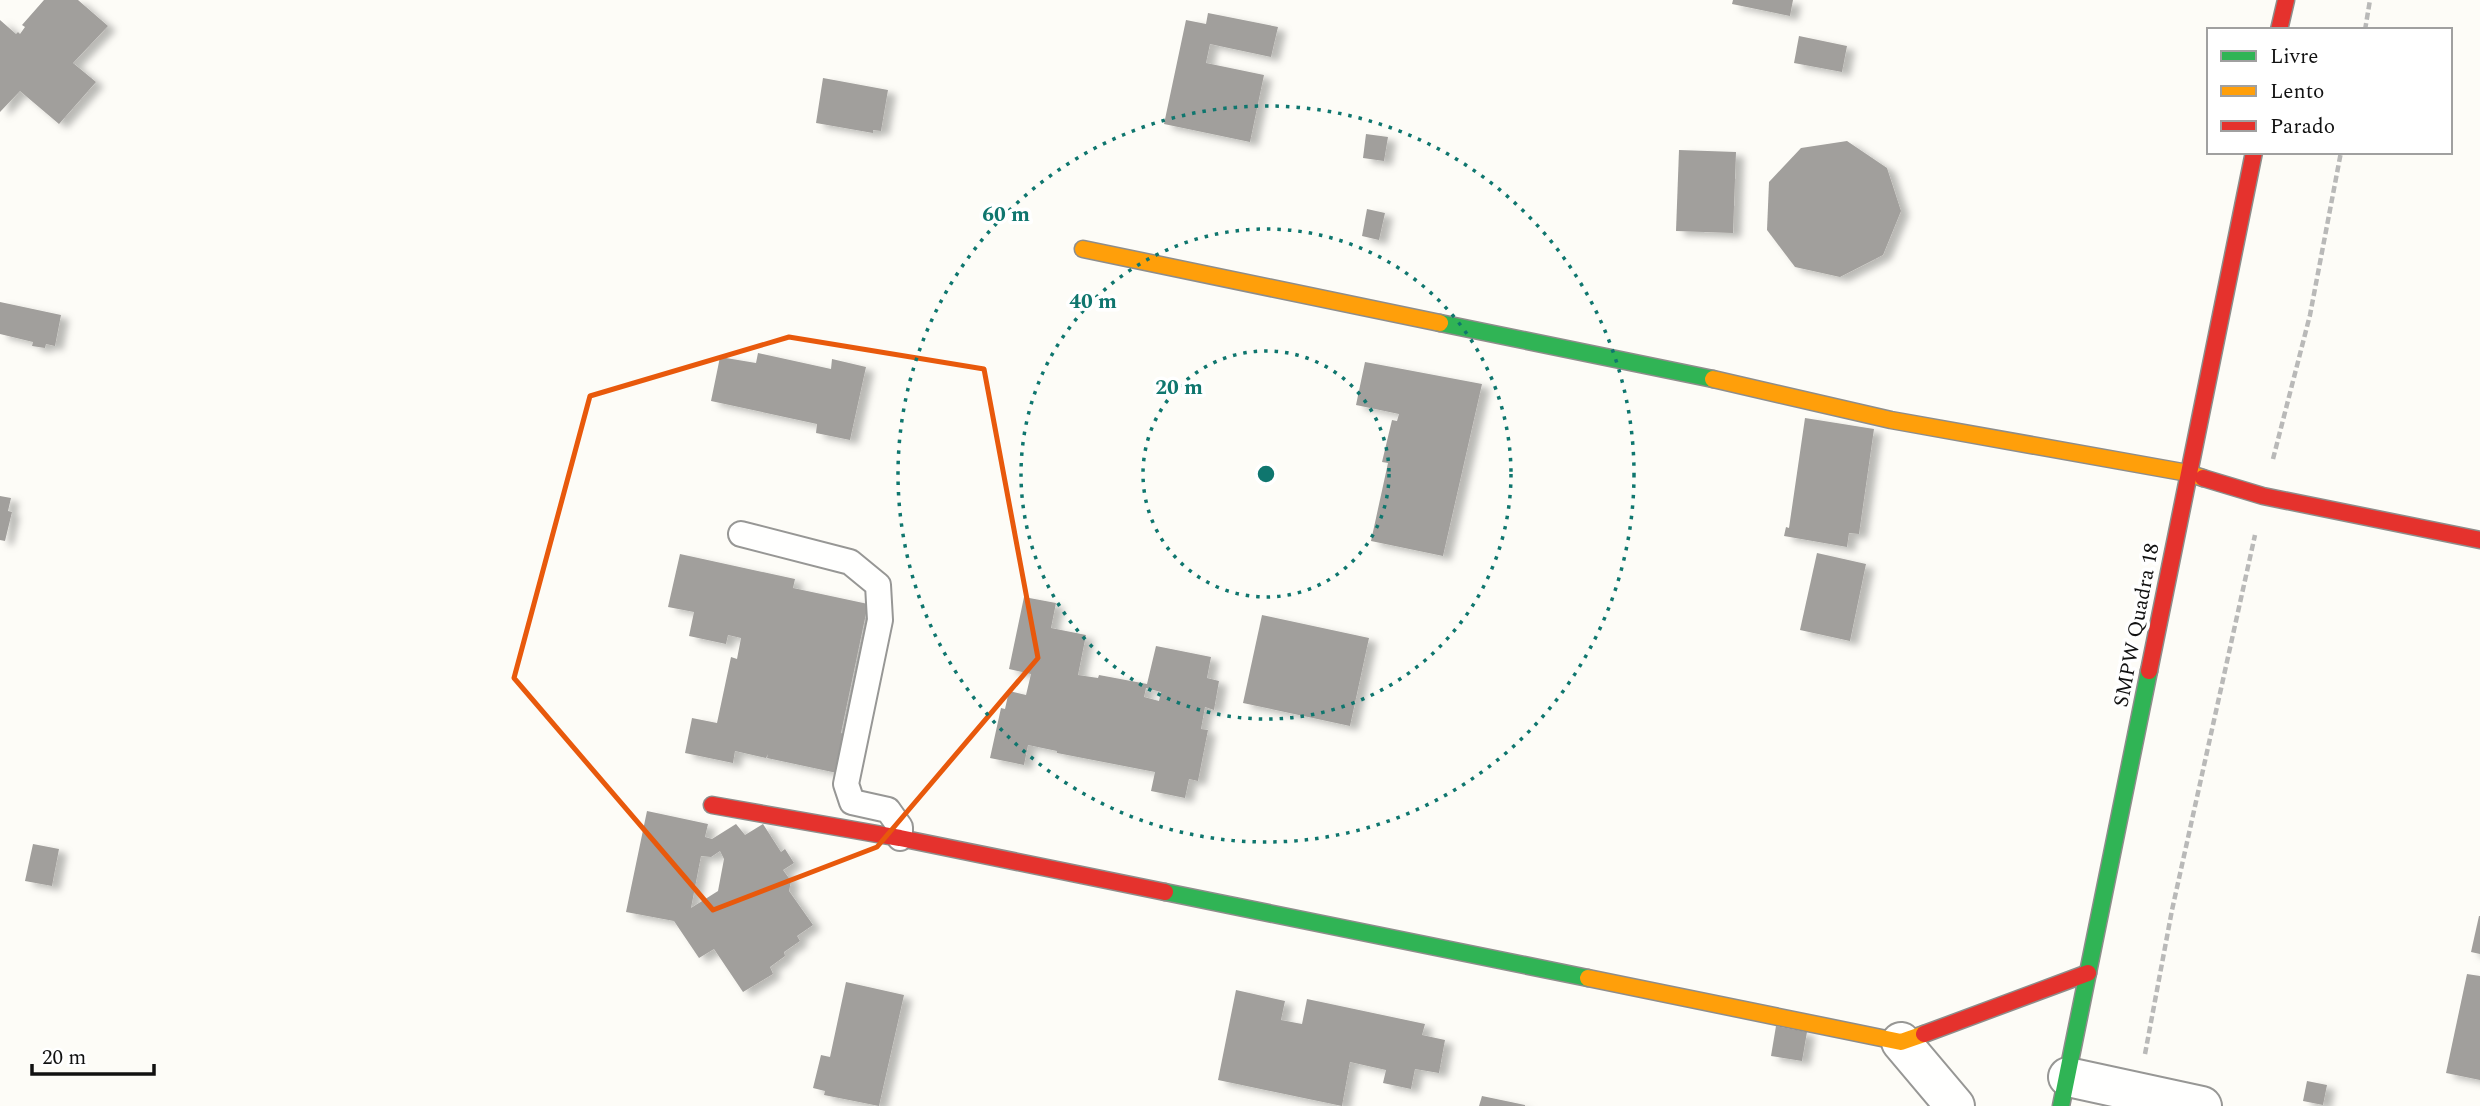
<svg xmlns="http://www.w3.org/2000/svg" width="2480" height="1106" font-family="Spectral,serif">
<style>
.building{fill:#a19f9c;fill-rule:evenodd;filter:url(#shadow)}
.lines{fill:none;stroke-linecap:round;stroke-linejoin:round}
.lane-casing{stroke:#979795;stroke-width:28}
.street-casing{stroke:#979795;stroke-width:42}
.fast-casing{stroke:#8e8d8b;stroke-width:19}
.slow-casing{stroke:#8e8d8b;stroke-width:19}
.jam-casing{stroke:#8e8d8b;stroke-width:19}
.path{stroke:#b9b9b8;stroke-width:4.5;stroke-dasharray:7 3.5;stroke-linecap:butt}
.lane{stroke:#fffffe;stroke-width:24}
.street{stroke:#fffffe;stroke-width:38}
.fast{stroke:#30b455;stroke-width:16}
.slow{stroke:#ff9f0a;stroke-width:16}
.jam{stroke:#e5322d;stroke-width:16}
.marked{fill:none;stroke:#e8590c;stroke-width:5;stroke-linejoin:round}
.ring{fill:none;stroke:#0f766e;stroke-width:3.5;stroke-dasharray:3.5 7}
.labels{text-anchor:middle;stroke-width:7;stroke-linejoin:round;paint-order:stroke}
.street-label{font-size:21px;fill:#111;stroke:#fff}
.centre{fill:#0f766e;stroke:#fff;stroke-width:3.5}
.ring-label{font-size:21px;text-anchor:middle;font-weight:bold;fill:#0f766e;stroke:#fff;stroke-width:7;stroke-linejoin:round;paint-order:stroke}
</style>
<defs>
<filter id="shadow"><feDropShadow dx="8" dy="4.5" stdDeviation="3.5" flood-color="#0004"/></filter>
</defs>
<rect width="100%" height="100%" fill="#fdfcf7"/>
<g class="building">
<polygon points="44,0 78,0 108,26 73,63 96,82 59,124 20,91 0,112 0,20 16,34 18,32 20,34 25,27 22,25"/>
<polygon points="1733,0 1793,0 1790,16 1732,4"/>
<polygon points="1208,13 1278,27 1271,57 1210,44 1206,63 1264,75 1250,142 1164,124 1186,20 1206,24"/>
<polygon points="1799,36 1847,46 1842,72 1794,63"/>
<polygon points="823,78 888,90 881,131 873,130 873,133 816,123"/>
<polygon points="1366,134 1388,137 1384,161 1363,158"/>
<polygon points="1847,141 1887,168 1901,211 1883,255 1840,277 1795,267 1767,230 1769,182 1801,148"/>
<polygon points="1679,150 1736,152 1733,233 1676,231"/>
<polygon points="1367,209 1385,213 1379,240 1362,236"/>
<polygon points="0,302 61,315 55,346 46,344 45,348 32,346 33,342 0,334"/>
<polygon points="758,353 831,369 832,359 866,367 850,440 816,433 817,424 711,401 720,357 756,363"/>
<polygon points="1365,362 1482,384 1443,556 1371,541 1388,463 1382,462 1392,420 1397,421 1399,414 1356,405"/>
<polygon points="1805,418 1874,429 1859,534 1849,533 1847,547 1784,536 1786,527 1789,528"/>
<polygon points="0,496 11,498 8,511 12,512 5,541 0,540"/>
<polygon points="1817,553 1866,564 1850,641 1800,630"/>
<polygon points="680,554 795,579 793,588 868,604 841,733 845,734 837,773 767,758 768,754 766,758 735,751 733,763 685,753 692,718 717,723 731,657 737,659 741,638 728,635 726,644 689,636 694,612 668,607"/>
<path d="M1024,597L1056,603L1051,628L1086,635L1078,675L1098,678L1099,675L1147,684L1156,646L1211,657L1207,678L1219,681L1214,710L1205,707L1201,729L1208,730L1198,781L1189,779L1185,798L1151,791L1155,772L1057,753V751L1028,745L1024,765L990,758L1001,708L1005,709L1009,691L1026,695L1031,674L1009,669ZM1146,688L1161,692L1159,701L1144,697Z"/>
<polygon points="1262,615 1369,638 1350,726 1243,703"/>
<path d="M647,811L708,824L705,837L712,839L736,824L745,835L763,824L781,852L785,849L794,863L783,870L791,881L789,891L813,925L797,936L800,941L784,952L785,956L770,967L773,974L743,992L714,949L699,958L674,921L626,912ZM720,851L724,859L718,891L691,908L701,856L711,857Z"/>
<polygon points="33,844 59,849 52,886 25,881"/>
<polygon points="2479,916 2480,916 2480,954 2471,952"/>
<polygon points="2467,974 2480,976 2480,1080 2446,1073"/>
<polygon points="846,982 904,995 879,1106 824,1095 825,1091 813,1088 821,1055 830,1057"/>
<polygon points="1236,990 1285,1001 1281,1020 1302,1024 1307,999 1425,1024 1422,1035 1445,1040 1439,1073 1415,1069 1411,1089 1383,1083 1386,1070 1350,1062 1342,1106 1218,1080"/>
<polygon points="1776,1026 1807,1032 1802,1061 1771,1056"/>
<polygon points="2307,1081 2327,1085 2323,1105 2303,1101"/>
<polygon points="1482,1096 1525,1105 1525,1106 1479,1106"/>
</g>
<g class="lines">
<g class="lane-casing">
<polyline id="lane" points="741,534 850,562 878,585 880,620 846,784 852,802 888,810 900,827 900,838"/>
</g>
<g class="street-casing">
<g id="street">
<polyline points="1901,1042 1955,1106"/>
<polyline points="2068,1077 2202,1106"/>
</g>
</g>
<g class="fast-casing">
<g id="fast">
<polyline points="1440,323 1713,379"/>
<polyline points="1165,892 1588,978"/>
<polyline points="2061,1106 2149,671"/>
</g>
</g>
<g class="slow-casing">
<g id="slow">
<polyline points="1083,249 1440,323"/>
<polyline points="1713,379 1891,420 2188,473 2203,478"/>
<polyline points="1588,978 1901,1042 1924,1034"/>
</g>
</g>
<g class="jam-casing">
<g id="jam">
<polyline points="2279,30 2286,0"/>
<polyline points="2203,478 2263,496 2480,540"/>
<polyline points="2149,671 2254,152"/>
<polyline points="712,805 900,838 1165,892"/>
<polyline points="1924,1034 2088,973"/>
</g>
</g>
<g class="path">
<polyline points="2365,30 2370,0"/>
<polyline points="2273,459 2310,315 2341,152"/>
<polyline points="2145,1054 2172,910 2255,535"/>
</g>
<use href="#lane" class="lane"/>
<use href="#street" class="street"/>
<use href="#fast" class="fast"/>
<use href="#slow" class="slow"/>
<use href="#jam" class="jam"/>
</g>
<path class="marked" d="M789,337L984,369L1038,658L877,847L713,910L514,678L590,396Z"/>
<g class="ring">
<circle cx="1266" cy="474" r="123"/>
<circle cx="1266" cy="474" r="245"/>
<circle cx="1266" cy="474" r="368"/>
</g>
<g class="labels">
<g class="street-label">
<text transform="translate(2136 625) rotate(-79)" y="7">SMPW Quadra 18</text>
</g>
</g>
<circle cx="1266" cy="474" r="10" class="centre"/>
<g class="ring-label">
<text x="1006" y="221">60 m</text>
<text x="1093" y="308">40 m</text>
<text x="1179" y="394">20 m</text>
</g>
<rect x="2207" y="28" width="245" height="126" fill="#ffffff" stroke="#a0a0a0" stroke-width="2"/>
<rect x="2221" y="51" width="35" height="10" fill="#30b455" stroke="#a0a0a0" stroke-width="2"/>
<text x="2270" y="63" font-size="21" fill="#111111">Livre</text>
<rect x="2221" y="86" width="35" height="10" fill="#ff9f0a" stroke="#a0a0a0" stroke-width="2"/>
<text x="2270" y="98" font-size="21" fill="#111111">Lento</text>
<rect x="2221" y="121" width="35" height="10" fill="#e5322d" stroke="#a0a0a0" stroke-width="2"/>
<text x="2270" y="133" font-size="21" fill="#111111">Parado</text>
<path d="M32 1064v10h122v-10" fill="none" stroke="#111111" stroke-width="3.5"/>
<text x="42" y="1064" font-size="21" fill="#111111" stroke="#ffffff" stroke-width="5" paint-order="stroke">20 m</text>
</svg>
